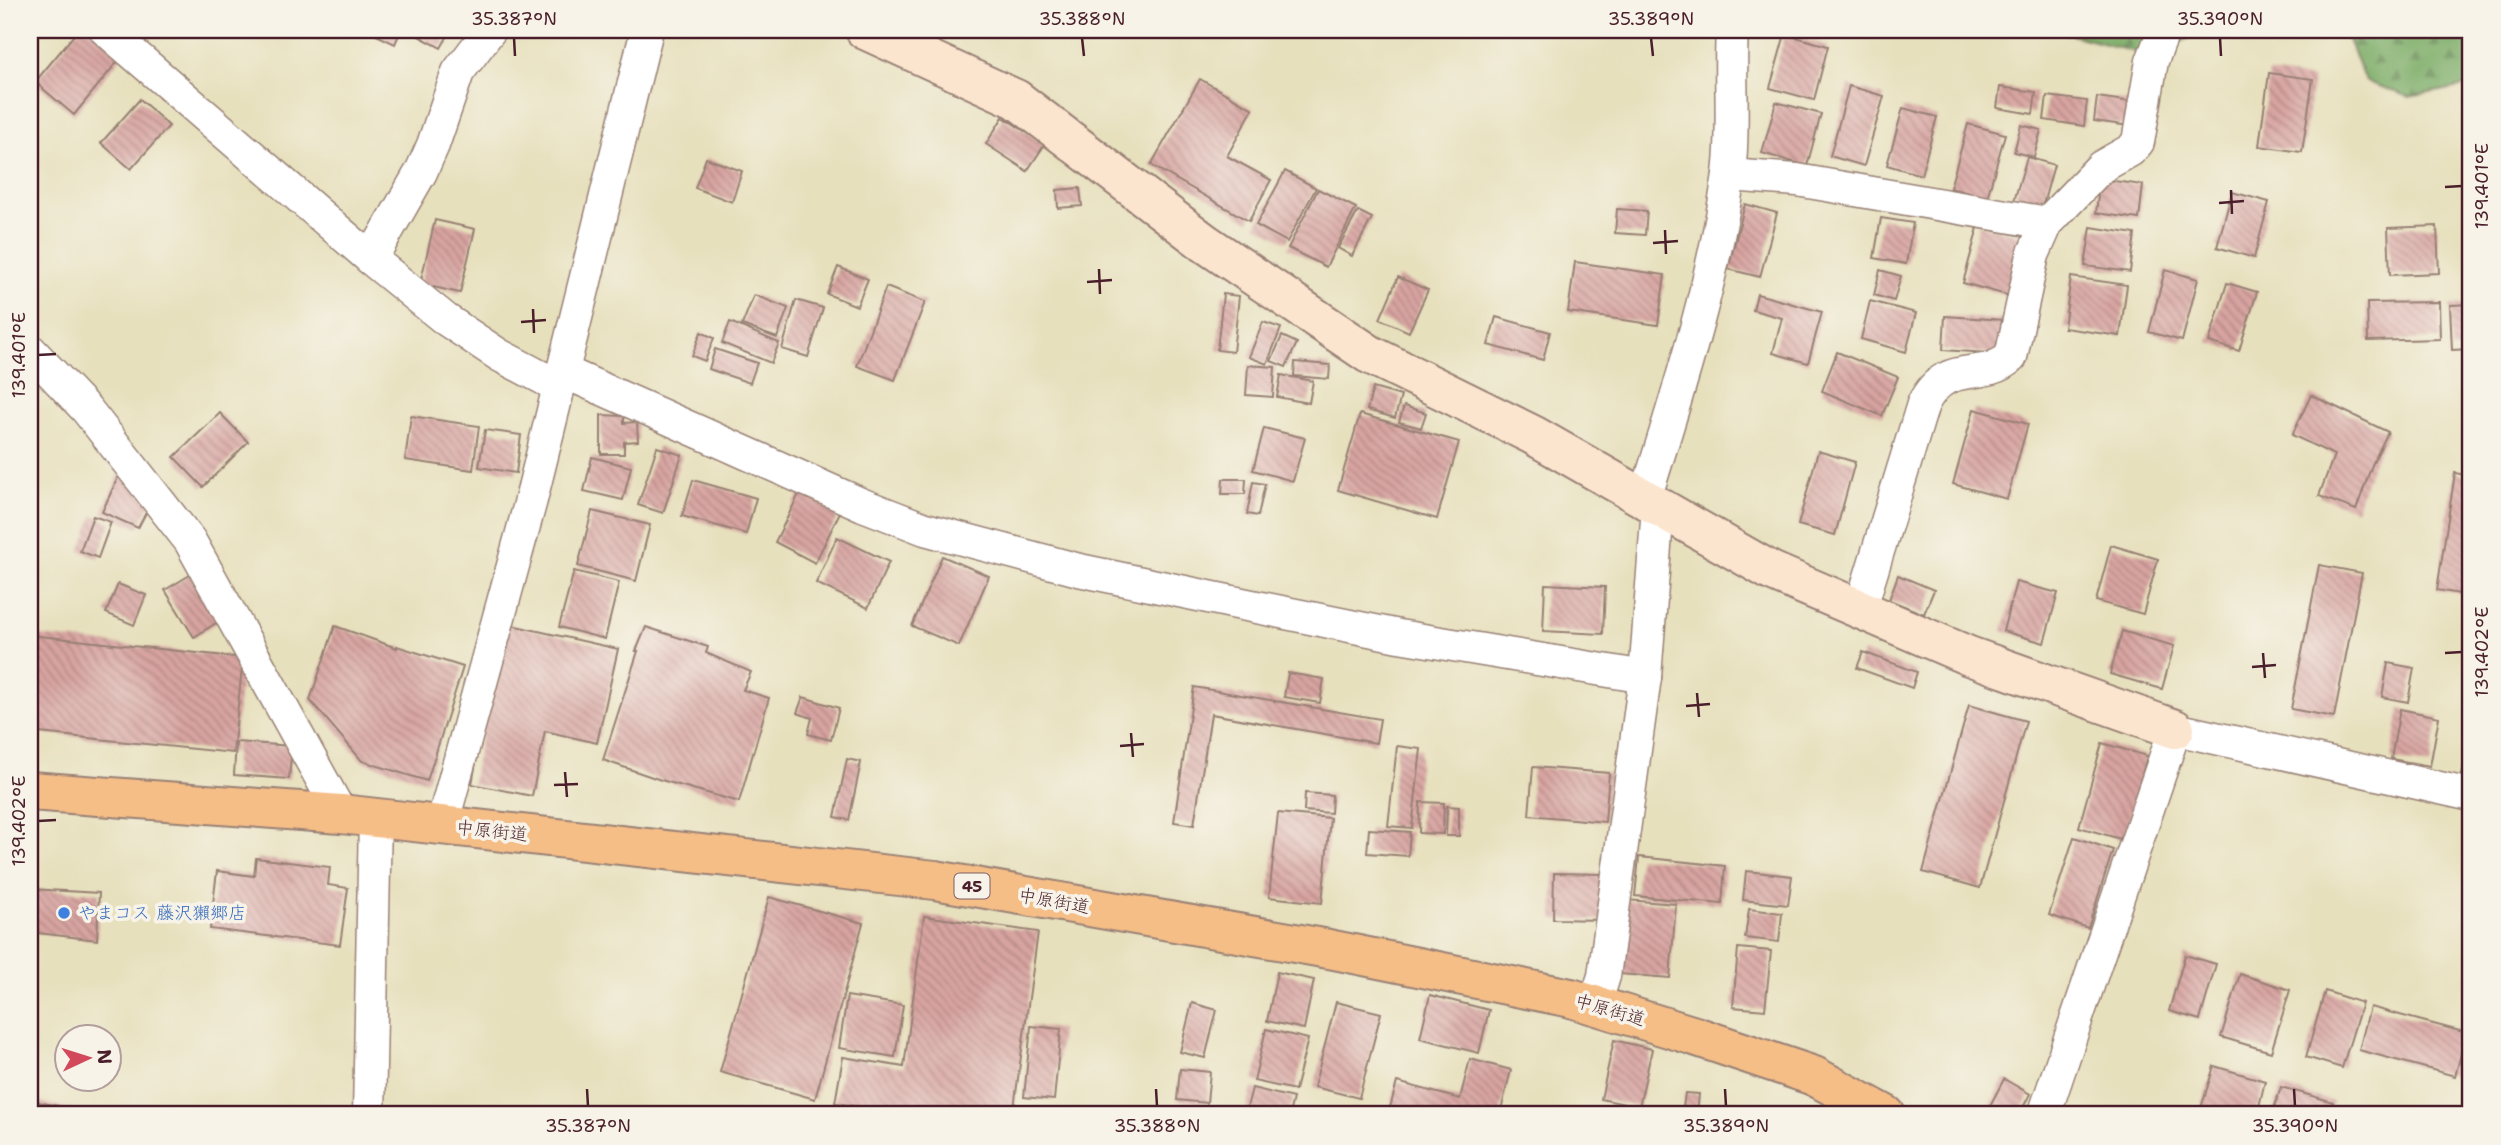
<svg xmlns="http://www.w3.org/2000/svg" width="2501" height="1145" font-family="'Shantell Sans','Klee One',sans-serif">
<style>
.forest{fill:url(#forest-firs);stroke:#616448;stroke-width:2}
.building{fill:url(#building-back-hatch)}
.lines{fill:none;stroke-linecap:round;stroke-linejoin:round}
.street-casing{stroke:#988074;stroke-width:35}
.secondary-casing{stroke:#988074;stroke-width:42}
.primary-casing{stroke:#988074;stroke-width:42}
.street{stroke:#fff;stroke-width:32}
.secondary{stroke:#fbe5cf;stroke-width:38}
.primary{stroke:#f6be87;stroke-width:38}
.ticks{fill:none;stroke:#4a1f2b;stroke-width:2.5}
.shop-dot{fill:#3f7fe0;stroke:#f7f3e8;stroke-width:2.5}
.labels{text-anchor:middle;stroke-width:7;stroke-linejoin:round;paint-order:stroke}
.shield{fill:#f7f3e8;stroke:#7e5f64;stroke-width:2}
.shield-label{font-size:16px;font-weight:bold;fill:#4a1f2b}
.street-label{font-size:18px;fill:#4a1f2b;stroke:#f7f3e8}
.shop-label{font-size:18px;fill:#366cbe;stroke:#f7f3e8;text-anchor:start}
.neatline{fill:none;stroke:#4a1f2b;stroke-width:2.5}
.ticks-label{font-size:18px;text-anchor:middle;fill:#4a1f2b}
</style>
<defs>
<pattern id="forest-firs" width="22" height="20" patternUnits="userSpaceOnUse" patternTransform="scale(1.75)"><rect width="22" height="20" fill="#78aa64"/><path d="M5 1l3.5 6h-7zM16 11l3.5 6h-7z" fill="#648a53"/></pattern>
<pattern id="building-back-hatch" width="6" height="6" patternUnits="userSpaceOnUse" patternTransform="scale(1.75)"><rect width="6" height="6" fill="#d8a4a1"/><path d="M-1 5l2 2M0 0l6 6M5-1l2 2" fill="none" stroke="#b18583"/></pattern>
</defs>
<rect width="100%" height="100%" fill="#f7f3e8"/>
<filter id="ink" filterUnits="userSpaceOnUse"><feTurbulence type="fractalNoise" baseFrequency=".0143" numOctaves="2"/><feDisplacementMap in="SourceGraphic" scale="14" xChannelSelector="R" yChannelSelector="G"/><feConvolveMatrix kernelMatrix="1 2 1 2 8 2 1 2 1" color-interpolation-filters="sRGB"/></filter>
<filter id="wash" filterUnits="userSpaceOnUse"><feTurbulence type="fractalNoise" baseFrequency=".00686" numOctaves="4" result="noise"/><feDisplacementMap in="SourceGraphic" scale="28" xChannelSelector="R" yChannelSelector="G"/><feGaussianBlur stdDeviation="1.57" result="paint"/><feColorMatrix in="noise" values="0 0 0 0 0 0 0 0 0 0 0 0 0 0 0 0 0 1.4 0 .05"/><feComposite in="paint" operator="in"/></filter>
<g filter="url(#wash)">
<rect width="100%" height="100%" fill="#e7e0bd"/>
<g class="forest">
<polygon points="2053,30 2202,30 2202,32 2150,56"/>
<polygon points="2344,30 2471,30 2471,85 2409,97 2365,81"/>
</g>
<g id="blocks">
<g class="building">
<polygon points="78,30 91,30 122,56 74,115 35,82"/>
<polygon points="366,30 401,30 395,44"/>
<polygon points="412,30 451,30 441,48 411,32"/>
<polygon points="1785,34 1828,46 1814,100 1770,88"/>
<polygon points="2269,73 2313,79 2302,152 2259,146"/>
<polygon points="1200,79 1253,109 1227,156 1271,180 1249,221 1151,165"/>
<polygon points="1849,86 1884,96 1864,166 1830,156"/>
<polygon points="2000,87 2036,92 2033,114 1997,108"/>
<polygon points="2047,96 2087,101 2084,126 2044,120"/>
<polygon points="2097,97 2133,102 2130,126 2094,121"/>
<polygon points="140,99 169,126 131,169 101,143"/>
<polygon points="1776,102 1821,114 1807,166 1762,153"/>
<polygon points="1903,108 1937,117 1921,175 1887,165"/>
<polygon points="1003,117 1045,144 1027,171 986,144"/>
<polygon points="1968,124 2005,134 1987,198 1950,188"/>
<polygon points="2021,125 2041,130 2034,157 2014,152"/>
<polygon points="2027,157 2054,165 2042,208 2014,201"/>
<polygon points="706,158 742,171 732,202 695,188"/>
<polygon points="1285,171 1316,188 1287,242 1256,225"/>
<polygon points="2100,179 2143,185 2139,219 2096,213"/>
<polygon points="1080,188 1082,206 1058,208 1057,190"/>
<polygon points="1318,189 1356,208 1326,267 1288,248"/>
<polygon points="2232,192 2269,202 2254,258 2217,247"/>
<polygon points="1745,204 1777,213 1760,277 1728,269"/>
<polygon points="1617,209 1647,211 1645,235 1615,233"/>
<polygon points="1358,211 1372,218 1352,256 1338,248"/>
<polygon points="1881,218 1913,223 1906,264 1874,258"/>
<polygon points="435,220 475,229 460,293 420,284"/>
<polygon points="1979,224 2026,237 2010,296 1963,283"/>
<polygon points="2437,226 2439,273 2390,275 2388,228"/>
<polygon points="2091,227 2135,234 2130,272 2085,266"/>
<polygon points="2471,227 2471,260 2469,260 2468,228"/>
<polygon points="1575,262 1665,275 1658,325 1568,312"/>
<polygon points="838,267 868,279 857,306 827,294"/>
<polygon points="1880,270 1901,276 1894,301 1874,295"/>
<polygon points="2165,270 2198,279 2182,341 2149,332"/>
<polygon points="1398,277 1428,290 1409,332 1380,319"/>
<polygon points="2071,277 2127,285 2120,336 2064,328"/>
<polygon points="2227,283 2257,292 2239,351 2209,342"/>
<polygon points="886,287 925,302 895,380 857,366"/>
<polygon points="1223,294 1239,296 1233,352 1217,350"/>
<polygon points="1757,294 1822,312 1808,363 1773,353 1782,318 1753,310"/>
<polygon points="754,295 788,308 777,338 742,325"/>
<polygon points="796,300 823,308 808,357 782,349"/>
<polygon points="1870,301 1916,313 1906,352 1861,339"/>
<polygon points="2439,302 2440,339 2368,341 2367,303"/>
<polygon points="2471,304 2471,349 2452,350 2450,305"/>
<polygon points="1945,316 2004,320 2002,354 1943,350"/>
<polygon points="1496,317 1550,332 1543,360 1488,345"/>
<polygon points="730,322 779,343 771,363 722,343"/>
<polygon points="1263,322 1281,328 1267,364 1249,357"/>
<polygon points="701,332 714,338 705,361 692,356"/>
<polygon points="1282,336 1297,343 1286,367 1271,361"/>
<polygon points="715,349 757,363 750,383 709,369"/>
<polygon points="1837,352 1898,377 1882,416 1822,391"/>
<polygon points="1295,362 1330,365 1329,379 1294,376"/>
<polygon points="1248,365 1275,367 1273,397 1246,395"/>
<polygon points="1281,375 1313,381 1309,403 1277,397"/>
<polygon points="1373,388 1401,396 1395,418 1367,410"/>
<polygon points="2311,395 2388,432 2372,465 2356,510 2319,496 2334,455 2292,435"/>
<polygon points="1404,406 1426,413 1421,428 1399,422"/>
<polygon points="1974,409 2028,424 2007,499 1953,484"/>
<polygon points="220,413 248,442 203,487 174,457"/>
<polygon points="1360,414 1459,442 1437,519 1338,490"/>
<polygon points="601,415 624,416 624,423 637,422 638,441 624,442 624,454 601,454"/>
<polygon points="411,416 479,426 473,470 405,460"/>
<polygon points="1264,428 1305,438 1293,481 1253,470"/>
<polygon points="485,430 521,435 516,473 479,467"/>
<polygon points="657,447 682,455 663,513 638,505"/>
<polygon points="1818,451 1855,462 1835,535 1798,525"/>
<polygon points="592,457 631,467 623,500 584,491"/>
<polygon points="2455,473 2471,476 2471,596 2437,590"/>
<polygon points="119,475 151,503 138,528 102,512"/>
<polygon points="1223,479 1246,479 1245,494 1222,494"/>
<polygon points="693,480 756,498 746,534 682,516"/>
<polygon points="1253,482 1265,484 1258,516 1247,514"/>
<polygon points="803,486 843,506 815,563 775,542"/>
<polygon points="592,511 650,525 636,581 578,566"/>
<polygon points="93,516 111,522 98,558 80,551"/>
<polygon points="837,537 889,562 868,608 816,583"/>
<polygon points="2111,545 2158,559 2143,614 2096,601"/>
<polygon points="942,556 989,576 959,646 912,626"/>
<polygon points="2319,565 2362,573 2334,717 2291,709"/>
<polygon points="574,571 619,582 605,639 559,627"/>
<polygon points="190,575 219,621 194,637 165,590"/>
<polygon points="1898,575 1934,590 1924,614 1889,600"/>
<polygon points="2016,582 2058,593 2044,643 2003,631"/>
<polygon points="118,584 146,595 134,625 106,613"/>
<polygon points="1545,584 1605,587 1603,634 1543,631"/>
<polygon points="507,624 618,649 597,743 545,731 532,796 472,784 486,708"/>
<polygon points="335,626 397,648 397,646 463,667 427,781 362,761 310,700"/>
<polygon points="646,627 708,647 706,653 751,672 743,690 769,698 739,802 661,780 603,760 638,651 636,651"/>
<polygon points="2122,631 2174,646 2162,689 2110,674"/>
<polygon points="30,635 243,658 233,753 30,732"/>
<polygon points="1863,652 1917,672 1912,688 1857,668"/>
<polygon points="2388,663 2414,668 2408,702 2382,697"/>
<polygon points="1288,673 1324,679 1320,703 1284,697"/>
<polygon points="1194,687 1380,719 1376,743 1211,714 1194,825 1174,822"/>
<polygon points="803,697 839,708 831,740 808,734 812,718 797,713"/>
<polygon points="1969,705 2026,721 1980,888 1923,872"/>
<polygon points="2400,709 2439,717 2430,766 2391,759"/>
<polygon points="2470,737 2471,737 2471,777 2462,775"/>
<polygon points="236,742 292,746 289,779 234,775"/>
<polygon points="2102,743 2147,756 2124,840 2079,827"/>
<polygon points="1397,746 1421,749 1412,828 1388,826"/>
<polygon points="847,759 861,762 849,820 835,817"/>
<polygon points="1533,767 1609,773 1605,822 1529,815"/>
<polygon points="1305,793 1332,795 1331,813 1304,811"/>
<polygon points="1420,802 1444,803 1443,834 1419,833"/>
<polygon points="1447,806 1459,807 1459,836 1446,836"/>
<polygon points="1278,813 1330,818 1322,903 1269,897"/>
<polygon points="1369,829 1410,832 1408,856 1367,853"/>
<polygon points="2074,837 2113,850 2088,928 2049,915"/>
<polygon points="1639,857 1725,866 1722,904 1635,896"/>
<polygon points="256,858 330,867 328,885 348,888 340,945 210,929 217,871 254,876"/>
<polygon points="1746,871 1792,876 1788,905 1743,900"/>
<polygon points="1554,873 1603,874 1602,920 1553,919"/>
<polygon points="30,889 99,893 97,940 30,932"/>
<polygon points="769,897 863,923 815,1099 720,1072"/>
<polygon points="1626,900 1676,904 1670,978 1620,974"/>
<polygon points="1749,909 1782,913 1779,942 1745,938"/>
<polygon points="924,916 1038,932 1013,1115 897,1115 897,1113 835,1103 843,1057 904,1067"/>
<polygon points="1738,948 1771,951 1765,1010 1733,1007"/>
<polygon points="2185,955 2216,964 2200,1020 2169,1011"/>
<polygon points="1277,972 1314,980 1304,1029 1267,1021"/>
<polygon points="2240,974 2290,990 2271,1052 2221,1037"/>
<polygon points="2325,991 2362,1003 2342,1068 2306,1057"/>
<polygon points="1430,995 1489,1010 1479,1053 1420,1038"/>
<polygon points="847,996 903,1005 895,1057 839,1048"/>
<polygon points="1336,1002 1381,1013 1359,1098 1314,1087"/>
<polygon points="1192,1003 1217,1010 1205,1058 1180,1052"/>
<polygon points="2370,1007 2467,1033 2455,1076 2359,1050"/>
<polygon points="1031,1026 1061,1029 1054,1100 1024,1097"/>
<polygon points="1266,1029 1308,1039 1295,1090 1254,1081"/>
<polygon points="1614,1040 1652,1049 1639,1107 1601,1099"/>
<polygon points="1470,1059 1511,1070 1501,1110 1516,1115 1388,1115 1397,1082 1460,1099"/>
<polygon points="2214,1066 2265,1081 2257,1115 2221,1115 2201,1108"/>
<polygon points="1180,1069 1210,1072 1207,1103 1177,1100"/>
<polygon points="2004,1079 2030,1094 2019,1115 1985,1115"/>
<polygon points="2281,1087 2333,1102 2330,1115 2272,1115"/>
<polygon points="1252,1088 1293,1098 1289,1115 1245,1115"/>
<polygon points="1685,1093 1699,1094 1697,1115 1682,1115"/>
<polygon points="30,1100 94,1114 94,1115 30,1115"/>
<polygon points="1046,1111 1062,1114 1062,1115 1045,1115"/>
<rect x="1139" y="1111" width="19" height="4"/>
</g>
</g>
</g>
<g filter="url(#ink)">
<use href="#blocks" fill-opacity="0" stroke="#988074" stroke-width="2"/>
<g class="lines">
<g class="street-casing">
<g id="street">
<polyline points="106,30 371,259 445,319 499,355 558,386"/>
<polyline points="1729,175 1797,180 2047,223"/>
<polyline points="371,259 421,172 433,145 458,72 490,30"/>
<polyline points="30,350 87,410 190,541 341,814"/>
<polyline points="562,371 863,505 925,529 1079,570 1237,603 1399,636 1645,677"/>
<path d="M1645,499C1678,392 1713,285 1729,174C1735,126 1729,78 1732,30"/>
<path d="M1860,610L1923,404C1947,356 1981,384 2011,357L2033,255L2047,223L2101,167L2131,150L2138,142L2152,61L2164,30"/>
<polyline points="442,825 531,500 647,30"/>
<polyline points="1595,1005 1604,976 1645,677 1658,507"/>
<polyline points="369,1115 375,818"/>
<polyline points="2044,1115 2175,729 2471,795"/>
</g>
</g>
<g class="secondary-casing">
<polyline id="secondary" points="865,30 1016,99 1205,243 1369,354 1533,435 1771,571 1969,656 2175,729"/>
</g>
<g class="primary-casing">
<polyline id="primary" points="30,791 341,814 935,880 1329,949 1571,998 1695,1036 1814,1076 1886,1115"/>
</g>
<use href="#street" class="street"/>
<use href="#secondary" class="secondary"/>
<use href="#primary" class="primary"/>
</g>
</g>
<path class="ticks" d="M514,38L515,56M1082,38L1084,56M1651,38L1653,56M2220,38L2221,56M2445,187L2462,186M2231,190L2232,214M2219,203L2244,201M1665,230L1666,254M1653,243L1678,241M1099,269L1100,294M1087,282L1112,280M533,309L534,333M521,322L546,320M38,355L56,354M2263,653L2265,678M2445,653L2462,652M2252,667L2276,665M1697,693L1699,717M1686,706L1710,704M1131,733L1133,757M1120,746L1144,744M565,772L567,797M554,785L578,784M38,821L56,820M587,1089L588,1106M1156,1089L1157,1106M1725,1089L1726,1106M2294,1089L2295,1106"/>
<circle class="shop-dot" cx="64" cy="913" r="7"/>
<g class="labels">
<rect class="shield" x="954.5" y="873.5" width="35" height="25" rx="5"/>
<g class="shield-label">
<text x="972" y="892">45</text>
</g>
<g class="street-label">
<text transform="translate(492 831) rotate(6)" y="6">中原街道</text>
<text transform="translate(1054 901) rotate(10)" y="6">中原街道</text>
<text transform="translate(1610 1010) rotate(16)" y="6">中原街道</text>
</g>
<g class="shop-label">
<text x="78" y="919">やまコス 藤沢獺郷店</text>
</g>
</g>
<rect width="2501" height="1145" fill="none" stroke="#f7f3e8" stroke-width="77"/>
<g transform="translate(88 1058) rotate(86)"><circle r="33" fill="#f7f3e8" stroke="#b29e9c" stroke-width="2"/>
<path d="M0-5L12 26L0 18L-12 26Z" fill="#d1495b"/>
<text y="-10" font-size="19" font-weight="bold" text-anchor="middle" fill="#4a1f2b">N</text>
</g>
<rect x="38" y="38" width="2424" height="1068" class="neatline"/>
<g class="ticks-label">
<text x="514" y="25">35.387°N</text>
<text x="1082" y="25">35.388°N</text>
<text x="1651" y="25">35.389°N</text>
<text x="2220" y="25">35.390°N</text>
<text transform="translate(2482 186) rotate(-90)" y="6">139.401°E</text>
<text transform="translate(19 355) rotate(-90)" y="6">139.401°E</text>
<text transform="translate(2482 652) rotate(-90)" y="6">139.402°E</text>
<text transform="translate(19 821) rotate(-90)" y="6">139.402°E</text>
<text x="588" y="1132">35.387°N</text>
<text x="1157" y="1132">35.388°N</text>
<text x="1726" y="1132">35.389°N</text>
<text x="2295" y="1132">35.390°N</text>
</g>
</svg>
